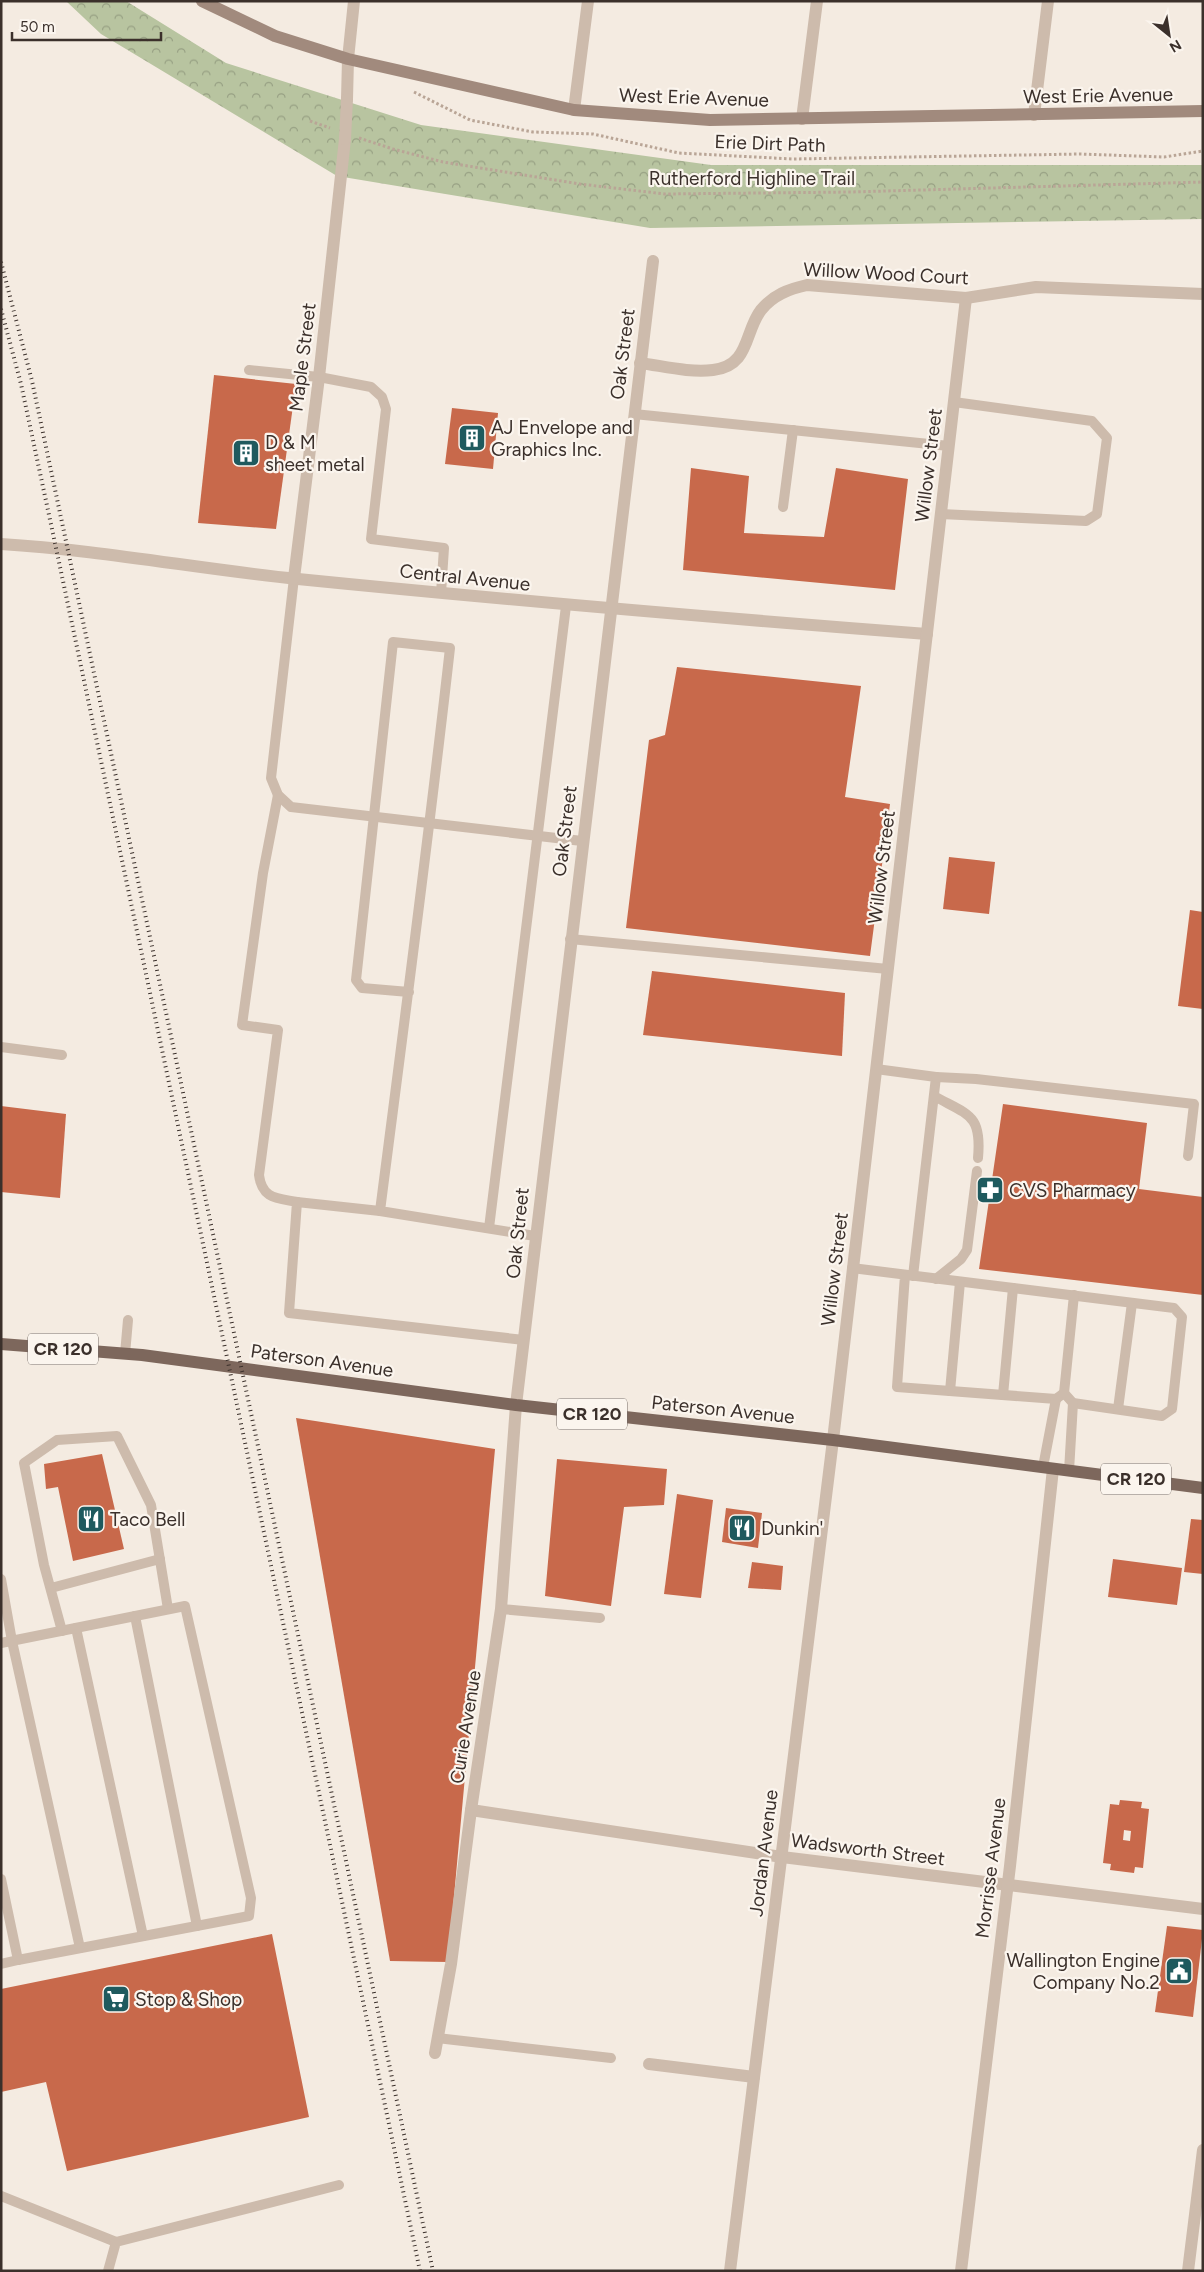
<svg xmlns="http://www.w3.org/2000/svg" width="1204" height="2272" font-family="Figtree,sans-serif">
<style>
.forest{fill:url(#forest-crowns)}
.building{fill:#c8694b;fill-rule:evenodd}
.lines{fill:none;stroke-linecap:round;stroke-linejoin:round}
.path{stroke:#b9a596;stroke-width:3;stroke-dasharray:2.5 2.5;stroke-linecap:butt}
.lane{stroke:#cdbbac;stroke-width:10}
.street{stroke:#cdbbac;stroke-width:12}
.secondary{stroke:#a18a7d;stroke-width:12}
.primary{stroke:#7d675c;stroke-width:12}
.rail{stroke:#3b302b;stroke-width:4;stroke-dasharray:1 4;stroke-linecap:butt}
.street-bridge{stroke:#cdbbac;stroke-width:12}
.labels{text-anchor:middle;stroke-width:4.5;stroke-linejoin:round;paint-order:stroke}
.shield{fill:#fbf5ee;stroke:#756b66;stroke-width:1}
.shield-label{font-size:18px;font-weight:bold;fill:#3b302b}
.street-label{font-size:19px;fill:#3b302b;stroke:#fbf5ee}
.poi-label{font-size:19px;fill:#3b302b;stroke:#fbf5ee;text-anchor:start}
</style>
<defs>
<pattern id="forest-crowns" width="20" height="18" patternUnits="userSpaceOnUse" patternTransform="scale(1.25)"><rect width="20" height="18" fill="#b8c4a0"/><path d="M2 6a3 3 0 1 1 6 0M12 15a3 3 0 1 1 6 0" fill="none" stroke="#97a083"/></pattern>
</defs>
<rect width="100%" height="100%" fill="#f4ebe1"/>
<polygon class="forest" points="66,1 126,1 226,63 421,125 711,165 1203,165 1203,219 650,228 337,176 101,34"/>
<g class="building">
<polygon points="214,375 296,384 276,529 198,523"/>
<polygon points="452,408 498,413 493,469 445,464"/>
<polygon points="691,468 749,476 744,533 824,537 836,468 908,479 895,590 683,570"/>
<polygon points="677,667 861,686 845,797 890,804 870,956 626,928 649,740 665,735"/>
<polygon points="949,857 995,862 989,914 943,909"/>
<polygon points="1190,910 1203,912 1203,1009 1178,1006"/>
<polygon points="652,971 845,993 842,1056 643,1035"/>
<polygon points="1003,1104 1147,1123 1139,1189 1203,1197 1203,1295 979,1269"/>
<polygon points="1,1106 66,1114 60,1198 1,1192"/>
<polygon points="296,1418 495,1449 448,1962 390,1961"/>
<polygon points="102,1454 124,1549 73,1561 58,1487 46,1489 44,1464"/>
<polygon points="557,1459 667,1469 664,1505 624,1507 611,1606 545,1596"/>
<polygon points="677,1494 713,1500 701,1598 664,1594"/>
<polygon points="726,1508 762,1513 758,1548 722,1542"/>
<polygon points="1191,1519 1203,1520 1203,1574 1184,1572"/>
<polygon points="1113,1559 1182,1568 1177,1605 1108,1597"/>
<polygon points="752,1562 783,1566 781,1590 748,1588"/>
<path d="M1120,1800L1142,1802L1141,1808L1149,1809L1143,1868L1135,1867L1134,1873L1110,1870L1111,1864L1103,1863L1110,1804L1119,1805ZM1124,1830L1131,1831L1130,1841L1123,1840Z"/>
<polygon points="1167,1926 1203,1930 1193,2017 1155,2012"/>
<polygon points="272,1934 309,2117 67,2171 46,2082 1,2092 1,1989"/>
</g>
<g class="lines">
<g class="path">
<polyline points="414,92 470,120 533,132 593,134 679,153 793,159 1080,154 1164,157 1203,151"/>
<polyline points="310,121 330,128"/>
<polyline points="359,138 393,149 443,162 580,184 665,194 851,192 1203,182"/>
</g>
<g class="lane">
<polyline points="249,370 319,377 371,387 382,397 386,409 371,539 444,548 441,593"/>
<polyline points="634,414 949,446"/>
<polyline points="783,507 793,430"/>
<polyline points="941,514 1086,521 1097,514 1107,438 1092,421 954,402"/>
<polyline points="294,578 271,778 278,795 291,807 582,841"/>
<path d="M278,795L263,873L242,1025L278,1030L259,1175C262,1199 277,1198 297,1202L289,1313L524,1340"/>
<polyline points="570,939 888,969"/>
<path d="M409,992L362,988L356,980L393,642L450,648C429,836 404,1024 380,1211L535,1236"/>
<polyline points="1,1047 62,1055"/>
<polyline points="876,1069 936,1077 913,1276"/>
<polyline points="936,1077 976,1079 1194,1104 1188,1156"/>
<path d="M934,1096C968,1115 982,1114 978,1158"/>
<polyline points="297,1202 380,1211"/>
<polyline points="489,1228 566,606"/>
<polyline points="852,1268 1174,1308 1182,1317 1172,1409 1162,1416 1073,1403 1064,1393 1056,1399 897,1387 905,1275"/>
<polyline points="936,1279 961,1259 967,1250 977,1171"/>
<polyline points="125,1354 128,1320"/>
<polyline points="950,1391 960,1282"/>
<polyline points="1064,1393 1074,1295"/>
<polyline points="1003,1395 1013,1288"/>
<polyline points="1118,1409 1132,1303"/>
<polyline points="1043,1467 1056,1399"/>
<polyline points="1069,1471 1073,1403"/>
<polyline points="1,1579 12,1641 80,1948"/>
<polyline points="51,1588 160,1559"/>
<polyline points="501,1609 600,1618"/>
<polyline points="135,1616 197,1926"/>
<polyline points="76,1628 143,1936"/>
<polyline points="62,1631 44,1565 24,1463 57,1440 117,1436 151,1505 168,1609"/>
<polyline points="1,1643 185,1606 251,1898 249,1916 18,1960 1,1879"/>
<polyline points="1,1964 18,1960"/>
<polyline points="437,2038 611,2058"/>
<polyline points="1,2196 116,2242"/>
<polyline points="108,2271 116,2242 339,2185"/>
</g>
<g class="street">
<polyline points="347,99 348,59 354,1"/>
<polyline points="574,110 588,1"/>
<polyline points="1034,115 1048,1"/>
<polyline points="802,119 817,1"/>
<path d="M640,363C663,366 690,373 713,370C750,366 744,332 761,310C773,295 789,289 807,285L966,298L1036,287L1203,294"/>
<path d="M1,544C101,550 199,569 298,579C508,600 717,618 927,634"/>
<polyline points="294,578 319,377 345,139"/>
<polyline points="471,1810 782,1857 1203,1909"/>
<polyline points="435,2053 451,1964 471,1810 501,1609 516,1405 653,261"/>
<polyline points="649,2064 754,2077"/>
<polyline points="730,2271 833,1440 966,298"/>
<polyline points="961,2271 1010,1866 1053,1469"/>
<polyline points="1188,2271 1203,2150"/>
</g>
<polyline class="secondary" points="202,1 275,36 348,59 574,110 710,120 1203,111"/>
<polyline class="primary" points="1,1344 142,1355 516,1405 833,1440 1203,1488"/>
<g class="rail">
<polyline points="1,262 32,381 433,2271"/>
<polyline points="1,309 21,384 52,529 420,2271"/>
</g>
<polyline class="street-bridge" points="345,139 347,99"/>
</g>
<defs>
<g id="building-square" transform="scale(1.4375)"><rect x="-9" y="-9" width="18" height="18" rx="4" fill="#1f5a5e" stroke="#fbf5ee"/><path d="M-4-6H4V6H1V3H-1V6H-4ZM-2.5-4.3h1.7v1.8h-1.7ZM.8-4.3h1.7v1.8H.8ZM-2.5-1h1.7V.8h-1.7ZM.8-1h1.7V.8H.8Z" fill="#fff"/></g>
<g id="pharmacy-square" transform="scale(1.4375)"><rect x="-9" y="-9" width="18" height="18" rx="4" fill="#1f5a5e" stroke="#fbf5ee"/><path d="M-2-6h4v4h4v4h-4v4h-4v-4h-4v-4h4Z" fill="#fff"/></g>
<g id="restaurant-square" transform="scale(1.4375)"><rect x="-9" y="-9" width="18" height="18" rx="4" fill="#1f5a5e" stroke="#fbf5ee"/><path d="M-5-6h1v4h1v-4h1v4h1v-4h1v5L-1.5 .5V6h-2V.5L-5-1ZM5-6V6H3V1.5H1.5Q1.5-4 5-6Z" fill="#fff"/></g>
<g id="civic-square" transform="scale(1.4375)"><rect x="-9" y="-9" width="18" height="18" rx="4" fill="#1f5a5e" stroke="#fbf5ee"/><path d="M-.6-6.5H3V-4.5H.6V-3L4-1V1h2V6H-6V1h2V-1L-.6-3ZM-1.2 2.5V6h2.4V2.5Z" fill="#fff"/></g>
<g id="supermarket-square" transform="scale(1.4375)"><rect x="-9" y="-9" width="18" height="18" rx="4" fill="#1f5a5e" stroke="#fbf5ee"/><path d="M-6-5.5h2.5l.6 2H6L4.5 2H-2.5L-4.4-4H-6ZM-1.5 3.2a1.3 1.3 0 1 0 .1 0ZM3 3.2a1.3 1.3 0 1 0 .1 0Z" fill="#fff"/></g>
</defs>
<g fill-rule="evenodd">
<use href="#building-square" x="472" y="438"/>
<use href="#building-square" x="246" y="453"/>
<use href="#pharmacy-square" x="990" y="1190"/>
<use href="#restaurant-square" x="91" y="1519"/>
<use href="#restaurant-square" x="742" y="1528"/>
<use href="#civic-square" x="1179" y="1971"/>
<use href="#supermarket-square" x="116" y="1999"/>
</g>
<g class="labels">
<g class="shield">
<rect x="28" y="1333.5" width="70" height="31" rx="4"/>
<rect x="557" y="1398.5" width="70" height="31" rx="4"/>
<rect x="1101" y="1463.5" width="70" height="31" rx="4"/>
</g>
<g class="shield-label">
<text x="63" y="1355">CR 120</text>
<text x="592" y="1420">CR 120</text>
<text x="1136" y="1485">CR 120</text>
</g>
<g class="street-label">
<text transform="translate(1098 95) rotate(-1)" y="7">West Erie Avenue</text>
<text transform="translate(694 97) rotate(2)" y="7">West Erie Avenue</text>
<text transform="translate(770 143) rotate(2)" y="7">Erie Dirt Path</text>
<text x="752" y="185">Rutherford Highline Trail</text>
<text transform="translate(886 273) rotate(3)" y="7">Willow Wood Court</text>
<text transform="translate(622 354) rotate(-83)" y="7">Oak Street</text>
<text transform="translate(302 357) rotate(-83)" y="7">Maple Street</text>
<text transform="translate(928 465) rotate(-83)" y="7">Willow Street</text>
<text transform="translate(465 577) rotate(6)" y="7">Central Avenue</text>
<text transform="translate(564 831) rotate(-83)" y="7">Oak Street</text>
<text transform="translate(881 867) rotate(-83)" y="7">Willow Street</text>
<text transform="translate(517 1233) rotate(-84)" y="7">Oak Street</text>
<text transform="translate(834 1269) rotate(-83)" y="7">Willow Street</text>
<text transform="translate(322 1360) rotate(8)" y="7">Paterson Avenue</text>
<text transform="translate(723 1409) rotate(6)" y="7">Paterson Avenue</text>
<text transform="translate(465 1727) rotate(-81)" y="7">Curie Avenue</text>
<text transform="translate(868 1849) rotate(7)" y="7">Wadsworth Street</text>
<text transform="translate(763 1853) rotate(-83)" y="7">Jordan Avenue</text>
<text transform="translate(990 1868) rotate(-83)" y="7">Morrisse Avenue</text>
</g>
<g class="poi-label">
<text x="491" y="434">AJ Envelope and<tspan x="491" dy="22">Graphics Inc.</tspan></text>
<text x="265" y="449">D &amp; M<tspan x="265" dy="22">sheet metal</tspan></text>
<text x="1009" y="1197">CVS Pharmacy</text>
<text x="110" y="1526">Taco Bell</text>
<text x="761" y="1535">Dunkin'</text>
<text x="1160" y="1967" text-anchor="end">Wallington Engine<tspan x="1160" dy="22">Company No.2</tspan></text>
<text x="135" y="2006">Stop &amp; Shop</text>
</g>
</g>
<rect width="1204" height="2272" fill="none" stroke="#3b302b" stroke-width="5"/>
<g transform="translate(1169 35) rotate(150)" stroke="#fbf5ee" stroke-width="4" paint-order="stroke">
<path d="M0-4L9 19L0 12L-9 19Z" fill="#3b302b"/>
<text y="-8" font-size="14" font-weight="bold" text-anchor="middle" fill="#3b302b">N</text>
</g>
<path d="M12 32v8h149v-8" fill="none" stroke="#3b302b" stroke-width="2.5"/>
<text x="20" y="32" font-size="15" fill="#3b302b" stroke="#fbf5ee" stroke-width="4" paint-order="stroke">50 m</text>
</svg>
